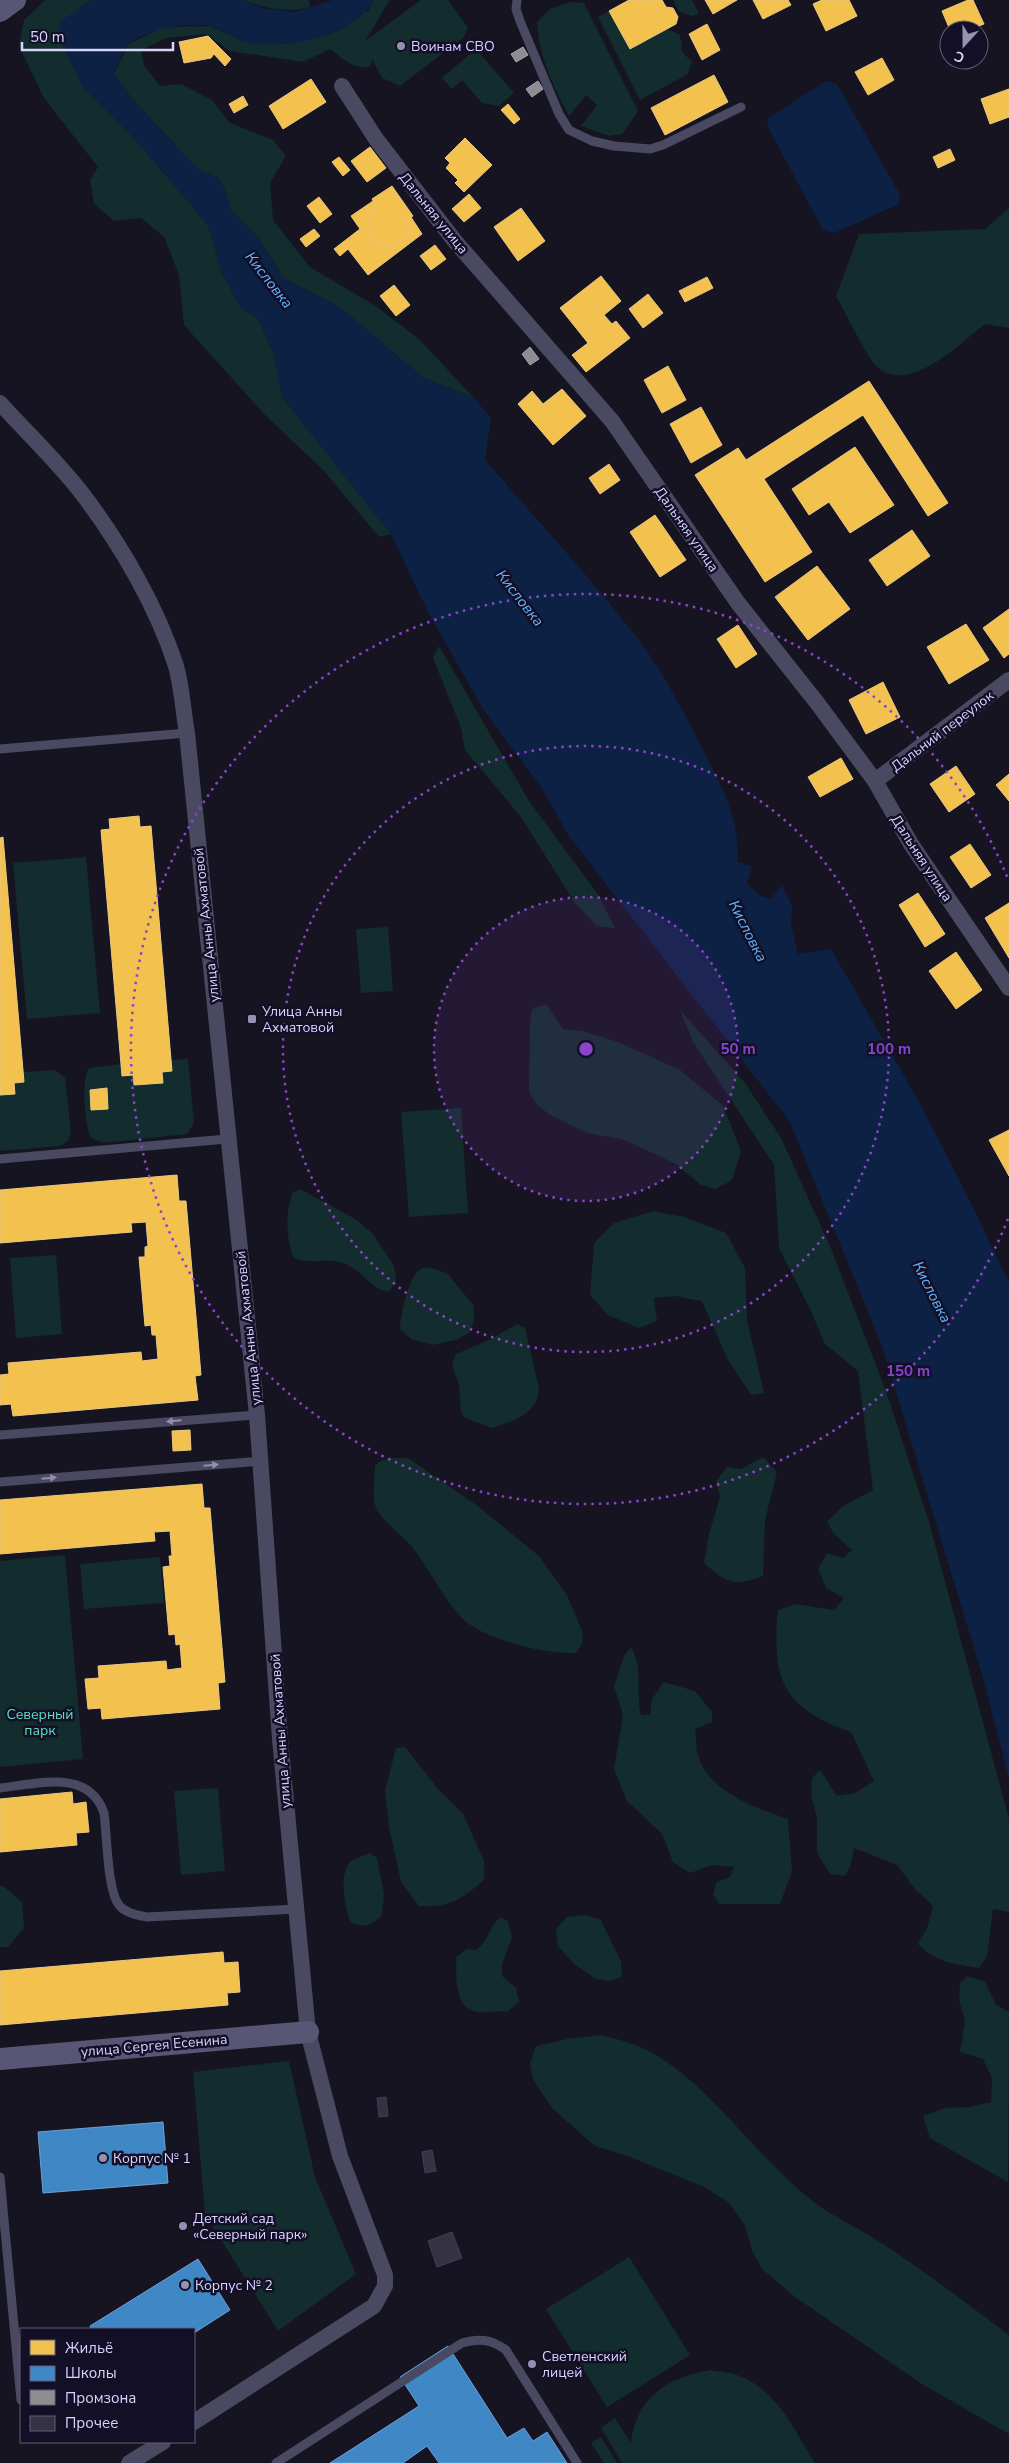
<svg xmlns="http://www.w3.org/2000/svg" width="1009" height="2463" font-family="'Nunito Sans',sans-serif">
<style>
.green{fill:#132c2d}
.water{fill:#0d2144}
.homes{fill:#f2c14e;stroke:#eac783}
.schools{fill:#3f88c5;stroke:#6d9fd6}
.industry{fill:#8d8d92;stroke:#a4a2b3}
.building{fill:#343243;stroke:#433f54}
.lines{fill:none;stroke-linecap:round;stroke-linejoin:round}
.lane{stroke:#4a4962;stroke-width:9}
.street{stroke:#4a4962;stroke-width:16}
.secondary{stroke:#575674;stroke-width:22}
.oneway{fill:#928eb0}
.ring{fill:none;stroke:#8945c9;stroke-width:2.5;stroke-dasharray:2.5 5}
.poi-dot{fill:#9591b1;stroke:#130f26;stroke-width:2}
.labels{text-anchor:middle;stroke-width:5;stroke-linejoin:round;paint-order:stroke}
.poi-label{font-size:14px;fill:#d9d4ff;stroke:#130f26;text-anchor:start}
.street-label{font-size:14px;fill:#d9d4ff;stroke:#130f26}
.park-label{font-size:14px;fill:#5fe0c0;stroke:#130f26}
.water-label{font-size:15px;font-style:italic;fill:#62b6ff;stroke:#130f26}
.centre{fill:#8945c9;stroke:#130f26;stroke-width:2.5}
.ring-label{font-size:15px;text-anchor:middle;font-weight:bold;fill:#8945c9;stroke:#130f26;stroke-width:5;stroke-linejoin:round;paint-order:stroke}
</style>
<rect width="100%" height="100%" fill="#161421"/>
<g class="green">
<polygon points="45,0 93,0 80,8 84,88 136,140 208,225 222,273 241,308 258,318 274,354 282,397 391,534 379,537 324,471 264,414 184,325 179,275 164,237 141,218 114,221 94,204 90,180 98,167 44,98 19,46 24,20"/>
<path d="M243,0H309L310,7C287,13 266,9 243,0Z"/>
<path d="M374,0H390L365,41L421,0H448L468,28L464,37L400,86L382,78L372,59L370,67C353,69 343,59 330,49L303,62L230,51L206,34L167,38L141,50L144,65L160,86L181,84L212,100L230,123L273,140L286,156L270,183L273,220L310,267L377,307L419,339L474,398L422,377L341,308L283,278L260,240L231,210L225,190L219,179L199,169L180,150L133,100L114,73L129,44L163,27L210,26L246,42L368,11Z"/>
<polygon points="673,0 692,0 699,14 691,16 679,11"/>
<path d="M570,2L584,3L638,111L622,134L609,136L581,126L597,105L586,95L569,116C553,86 539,56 537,22L550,9Z"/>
<path d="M609,11L630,49L667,29L679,34C686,50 675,48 692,61L688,74L640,100L598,17Z"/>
<polygon points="476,49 514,93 499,106 482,103 462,80 452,89 442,78"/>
<path d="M1009,208V328L985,324C959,344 910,395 877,367C868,359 844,310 836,296L859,234L985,229Z"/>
<polygon points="439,646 529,801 597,893 615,928 597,926 575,903 521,817 465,750 461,728 433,658"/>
<polygon points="86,857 100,1013 27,1019 13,863"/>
<polygon points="388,927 393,991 361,993 356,929"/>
<polygon points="546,1004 563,1029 582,1031 618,1042 680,1070 723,1106 741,1151 732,1180 716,1189 701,1185 676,1164 622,1139 587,1133 552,1116 537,1105 529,1092 530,1022 532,1009"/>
<path d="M680,1010L745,1083L781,1138L830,1246L886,1391L929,1522L1009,1819V1912L993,1909L987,1957L979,1968C955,1964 936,1963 918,1944L927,1928L933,1906L915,1889L897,1865L854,1848L851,1864L845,1876L830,1874L817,1853V1817L811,1796L812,1778L820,1770L837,1796L855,1793L874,1781L851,1732C784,1708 771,1681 778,1610L795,1604L834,1610L844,1598L826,1588L818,1569L827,1553L843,1558L852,1550L834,1534L827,1522L843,1506L873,1490L858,1371L825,1344L810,1309L779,1248L774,1165L693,1042Z"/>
<path d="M188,1059L194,1123L187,1134L103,1143L91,1138C85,1128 81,1077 89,1068L121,1064L133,1075L134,1085L163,1083L162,1072L172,1071L171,1060Z"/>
<polygon points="55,1070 65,1078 71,1132 68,1141 60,1146 0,1151 0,1095 15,1094 14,1083 24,1082 23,1072"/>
<polygon points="461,1108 468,1213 409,1217 401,1112"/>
<path d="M300,1189L357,1220L373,1234L394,1266L396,1280L389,1292C372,1290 361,1269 343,1263C326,1257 309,1266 293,1257C286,1237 285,1211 293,1192Z"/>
<polygon points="653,1211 684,1217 726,1233 745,1268 747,1320 764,1393 751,1395 728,1360 702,1301 675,1296 654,1298 657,1321 639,1328 608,1315 590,1295 594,1243 614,1223"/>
<polygon points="56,1255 62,1334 16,1338 10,1258"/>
<path d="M427,1267L447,1273L474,1306V1321L469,1333L456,1340L432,1345L411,1339L400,1329C400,1315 408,1282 417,1272C420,1269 423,1268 427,1267Z"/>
<path d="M517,1324L525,1328L539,1388C539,1414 513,1421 492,1428L465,1418L461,1412L459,1385L452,1365L456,1354L489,1340Z"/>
<path d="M763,1457L777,1472L765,1520L763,1576C735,1587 726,1583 704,1563L709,1534L720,1497L716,1481L727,1467L741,1469Z"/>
<path d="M394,1458H408L475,1504L539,1556L567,1595L583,1633L582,1644L576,1653C546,1654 482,1640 461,1617C443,1598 431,1572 415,1551C406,1537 379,1520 375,1505C372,1494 375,1478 375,1466L380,1461Z"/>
<polygon points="65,1555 83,1759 0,1767 0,1561"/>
<polygon points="160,1557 164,1603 84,1609 80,1564"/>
<path d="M631,1647C644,1669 635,1692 641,1715H650L652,1699L664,1682L695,1691L712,1712V1722L695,1729C696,1736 696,1745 697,1752C708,1793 753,1806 788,1819L792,1871L780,1904H719L713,1894L717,1882L730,1877L734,1867L712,1865L690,1873L673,1862L662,1834L627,1801L614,1769L623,1715L614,1686L624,1656Z"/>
<path d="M405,1747L438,1789L463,1814L484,1861V1880C463,1898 448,1909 419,1906L401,1882L389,1827L385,1791L396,1748Z"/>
<polygon points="218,1788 225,1871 181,1875 174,1791"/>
<path d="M370,1853L377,1858L384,1894L382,1915C372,1925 365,1928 351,1923C345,1910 338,1872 351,1861C356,1858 364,1856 370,1853Z"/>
<polygon points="0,1886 3,1886 22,1902 24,1928 8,1947 0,1947"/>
<polygon points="585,1915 601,1920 621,1962 622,1977 610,1981 596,1979 574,1964 558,1946 556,1929 567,1917"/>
<path d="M500,1917L508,1921L512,1937L502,1964V1976L516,1988L519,2002L508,2011C498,2011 482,2014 473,2011C453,2004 457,1973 456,1957L467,1949L476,1950C490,1939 487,1930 500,1917Z"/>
<polygon points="968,1976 985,1982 996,2005 1009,2012 1008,2182 930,2138 923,2116 945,2108 969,2107 991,2102 992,2078 983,2059 960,2052 965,2021 959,2000 960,1983"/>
<path d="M601,2035C621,2040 644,2046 661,2058C720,2097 759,2160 815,2203C836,2218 862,2230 883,2244C927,2273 968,2304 1009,2335V2434L922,2384L795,2297L762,2269L752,2251L745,2225L728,2202L704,2187L625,2155L595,2146L553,2109L533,2080L530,2063L536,2046L567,2039Z"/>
<polygon points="289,2061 315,2177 356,2274 278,2331 205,2214 193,2072"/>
<polygon points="629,2257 690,2355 607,2407 546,2309"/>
<path d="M711,2370C719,2372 729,2372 737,2375C777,2389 794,2430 815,2463H622L601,2428L615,2418L631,2443C636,2397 668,2377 711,2370Z"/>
<polygon points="601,2437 617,2463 604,2463 591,2443"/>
</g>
<g class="water">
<path d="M93,0H243L262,8L294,12L333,0H374C353,38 288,49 248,43C235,40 223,29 210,26C189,21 147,30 130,43C123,49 118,65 114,73L133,100L180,150L199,169L219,179L225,190L231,210L260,240L283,278L341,308L422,377L474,398L491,418L485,460C536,519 590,577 638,639C665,674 685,715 705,754C723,790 741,821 737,862L752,866L747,883L760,896L771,899L782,885L792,906L791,925L798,954L831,949L922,1107L975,1211L1009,1283V1778L981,1671L882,1346L790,1122L569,836L541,787L483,709L428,612L391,534L282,397L274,354L258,318L241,308L222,273L208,225L136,140L84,88L63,48L59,22Z"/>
<polygon points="826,81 837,84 900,195 899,204 834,233 823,230 768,127 767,119"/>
</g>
<g class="homes">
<polygon points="629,0 662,0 666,7 673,8 678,17 676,24 630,49 609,11"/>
<polygon points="705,0 737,0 713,14"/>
<polygon points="753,0 788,0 791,5 763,19"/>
<polygon points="822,0 849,0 857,16 826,31 813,4"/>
<polygon points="968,0 973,0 984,24 969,30 950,30 942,11"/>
<polygon points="707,24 720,50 702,60 689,34"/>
<polygon points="208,36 219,47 211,58 184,63 179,42"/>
<polygon points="219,47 231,59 225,66 213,53"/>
<polygon points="882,58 894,80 868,95 855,72"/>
<polygon points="714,75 728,102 665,135 651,108"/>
<polygon points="311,79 326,102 283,129 269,106"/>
<polygon points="1009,89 1009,117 990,124 981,99"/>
<polygon points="243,96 248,105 234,113 229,104"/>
<polygon points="508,104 520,119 514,124 501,110"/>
<polygon points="465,138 492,165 464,192 455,183 458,180 446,168 450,163 445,158"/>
<polygon points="370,147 386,168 367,182 351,161"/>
<polygon points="950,149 955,160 938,168 933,157"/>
<polygon points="339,157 350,170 343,176 332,162"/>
<polygon points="392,186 413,216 405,221 412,232 388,249 382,240 376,245 366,230 372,225 366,216 378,209 372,199"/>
<polygon points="469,194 481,208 464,222 452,209"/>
<polygon points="319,197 332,214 320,223 307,206"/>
<polygon points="373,201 378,209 366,216 372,225 366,230 376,245 382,240 388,249 412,232 405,221 411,217 422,234 368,275 348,249 340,256 334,249 360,229 351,216"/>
<polygon points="521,208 545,241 518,261 494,227"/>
<polygon points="314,229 320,236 306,247 300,239"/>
<polygon points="435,245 446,259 431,270 420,256"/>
<polygon points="601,276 621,301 604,315 612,324 616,321 630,338 586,372 572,355 588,343 560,308"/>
<polygon points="707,277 713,288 685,302 679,291"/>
<polygon points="394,285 410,305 396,316 380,296"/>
<polygon points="648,294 663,313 643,328 629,309"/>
<polygon points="668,366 686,400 662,413 644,380"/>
<polygon points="869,381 948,503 928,516 863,415 764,479 812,552 765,582 695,475 738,448 746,460"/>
<polygon points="562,389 586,416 553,445 518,404 532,391 543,404"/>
<polygon points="701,407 722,445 691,463 670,424"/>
<polygon points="855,447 894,505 850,533 829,502 809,515 792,489"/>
<polygon points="609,464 620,480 600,494 589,478"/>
<polygon points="655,515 686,560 660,577 630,532"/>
<polygon points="912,530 930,556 887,586 869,560"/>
<polygon points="817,566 850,609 808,640 775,597"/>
<polygon points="1009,609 1009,654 1004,658 983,628"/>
<polygon points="966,624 989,660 949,684 927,647"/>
<polygon points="738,625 757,654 736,668 717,639"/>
<polygon points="883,682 900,717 866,734 849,700"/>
<polygon points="841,758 853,779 820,797 808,777"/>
<polygon points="956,766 975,794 949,812 930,784"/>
<polygon points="1009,774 1009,801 996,785"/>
<polygon points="139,816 140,827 151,826 172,1071 162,1072 163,1083 134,1085 133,1075 122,1076 101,830 110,829 109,819"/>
<polygon points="3,837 24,1082 14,1083 15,1094 0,1095 0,838"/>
<polygon points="970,844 991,875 971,888 950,857"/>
<polygon points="918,893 945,934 925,947 899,905"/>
<polygon points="1009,903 1009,958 985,918"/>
<polygon points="956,952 982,990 956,1009 929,971"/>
<polygon points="107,1088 108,1109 91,1110 90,1090"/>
<polygon points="1009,1130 1009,1176 989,1140"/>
<polygon points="177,1175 179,1201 186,1201 201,1375 195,1376 198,1400 13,1416 11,1404 0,1405 0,1375 9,1374 8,1363 141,1352 142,1361 158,1359 156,1335 152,1335 151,1325 145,1326 139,1257 145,1257 145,1247 148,1246 146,1222 131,1223 132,1232 0,1243 0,1190"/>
<polygon points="190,1430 191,1450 173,1451 172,1431"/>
<polygon points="202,1484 204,1508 210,1508 225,1682 218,1683 220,1709 102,1719 101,1708 88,1709 85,1679 99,1678 98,1666 166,1661 167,1670 182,1668 180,1644 176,1645 175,1634 169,1635 163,1567 170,1566 169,1556 172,1556 170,1531 154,1532 155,1541 0,1554 0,1500"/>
<polygon points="72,1792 73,1804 86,1802 89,1832 76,1833 77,1845 0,1852 0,1799"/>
<polygon points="223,1952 224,1963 238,1962 240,1992 227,1993 228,2005 0,2025 0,1971"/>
</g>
<g class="schools">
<polygon points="163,2122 168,2183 43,2193 38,2132"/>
<polygon points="198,2259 230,2310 194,2333 194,2329 91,2329 90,2326"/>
<polygon points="448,2346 507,2438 524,2428 533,2441 547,2432 567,2463 439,2463 427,2446 403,2463 330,2463 419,2406 400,2377"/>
</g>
<g class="industry">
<polygon points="523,47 528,55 516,62 511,54"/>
<polygon points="538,81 543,89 532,97 526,89"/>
<polygon points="530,347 539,359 530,365 522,354"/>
</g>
<g class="building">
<polygon points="386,2097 388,2116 379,2117 377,2098"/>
<polygon points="432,2150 436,2171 425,2173 422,2152"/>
<polygon points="452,2232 462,2258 437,2267 428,2241"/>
</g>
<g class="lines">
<g class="lane">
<polyline points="517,0 516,9 520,21 559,114 569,130 592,141 614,146 650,149 663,145 741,107"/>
<polyline points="0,749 187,733"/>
<polyline points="0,1159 227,1139"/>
<polyline points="0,1435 257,1415"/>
<polyline points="0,1482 261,1461"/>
<path d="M0,1788C37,1784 89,1768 104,1813C107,1833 107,1890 119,1905C125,1913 137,1915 147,1917L296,1909"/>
<polyline points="0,2177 21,2400"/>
<path d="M276,2463L462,2343C479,2338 491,2339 506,2350L577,2463"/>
</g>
<g class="street">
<polyline points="342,86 376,139 454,240 612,421 738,603 818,704 875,781 911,844 1009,988"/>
<path d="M0,403C28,434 59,463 84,496C121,545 157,607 176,666C182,687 183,711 187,733L257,1415L280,1739L308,2032L340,2156L385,2275V2286L374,2306L194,2422"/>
<polyline points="875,781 1009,680"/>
<polyline points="129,2463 163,2442"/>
</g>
<g class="secondary">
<polyline points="0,11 15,0"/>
<polyline points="0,2059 308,2032"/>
</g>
</g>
<defs><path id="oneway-solid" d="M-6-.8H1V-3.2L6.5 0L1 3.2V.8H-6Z" transform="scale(1.25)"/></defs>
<g class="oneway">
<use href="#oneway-solid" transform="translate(174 1421) rotate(175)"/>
<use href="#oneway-solid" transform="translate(211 1465) rotate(-5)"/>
<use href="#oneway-solid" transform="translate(49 1478) rotate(-5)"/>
</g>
<circle cx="586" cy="1049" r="152" fill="#8945c9" fill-opacity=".12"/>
<g class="ring">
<circle cx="586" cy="1049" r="152"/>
<circle cx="586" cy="1049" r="303"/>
<path d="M1008 1219A455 455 0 1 1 1008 879"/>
</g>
<g class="poi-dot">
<circle cx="401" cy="46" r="5"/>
<rect x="247" y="1014" width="10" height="10" rx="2.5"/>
<circle cx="103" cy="2158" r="5"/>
<circle cx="183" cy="2226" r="5"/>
<circle cx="185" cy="2285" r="5"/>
<circle cx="532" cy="2364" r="5"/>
</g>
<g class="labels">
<g class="poi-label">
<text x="411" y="51">Воинам СВО</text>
<text x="262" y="1016">Улица Анны<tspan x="262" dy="16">Ахматовой</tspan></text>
<text x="113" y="2163">Корпус № 1</text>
<text x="193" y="2223">Детский сад<tspan x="193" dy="16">«Северный парк»</tspan></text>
<text x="195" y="2290">Корпус № 2</text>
<text x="542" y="2361">Светленский<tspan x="542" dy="16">лицей</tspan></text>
</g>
<g class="street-label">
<text transform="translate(434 213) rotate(51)" y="5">Дальняя улица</text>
<text transform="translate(687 529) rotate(55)" y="5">Дальняя улица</text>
<text transform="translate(942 731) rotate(-37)" y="5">Дальний переулок</text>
<text transform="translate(922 858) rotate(57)" y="5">Дальняя улица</text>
<text transform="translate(206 925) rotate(-96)" y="5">улица Анны Ахматовой</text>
<text transform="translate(248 1328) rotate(-96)" y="5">улица Анны Ахматовой</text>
<text transform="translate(280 1731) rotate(-94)" y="5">улица Анны Ахматовой</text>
<text transform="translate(154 2045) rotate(-5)" y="5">улица Сергея Есенина</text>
</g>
<g class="park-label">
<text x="40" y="1719">Северный<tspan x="40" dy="16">парк</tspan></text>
</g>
<g class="water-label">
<text transform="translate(269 280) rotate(52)" y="5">Кисловка</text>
<text transform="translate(520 598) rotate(52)" y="5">Кисловка</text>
<text transform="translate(748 931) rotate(63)" y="5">Кисловка</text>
<text transform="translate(932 1292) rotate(63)" y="5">Кисловка</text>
</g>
</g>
<circle cx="586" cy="1049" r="8" class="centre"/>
<g class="ring-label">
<text x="738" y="1054">50 m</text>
<text x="889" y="1054">100 m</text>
<text x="908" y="1376">150 m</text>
</g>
<rect x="20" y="2328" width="175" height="115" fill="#130f26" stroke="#625e7d"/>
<rect x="30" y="2340" width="25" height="15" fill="#f2c14e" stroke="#625e7d"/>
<text x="65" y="2353" font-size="15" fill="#d9d4ff">Жильё</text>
<rect x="30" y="2366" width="25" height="15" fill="#3f88c5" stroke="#625e7d"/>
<text x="65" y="2378" font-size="15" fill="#d9d4ff">Школы</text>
<rect x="30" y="2390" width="25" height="15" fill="#8d8d92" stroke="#625e7d"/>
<text x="65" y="2403" font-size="15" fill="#d9d4ff">Промзона</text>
<rect x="30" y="2416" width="25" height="15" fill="#343243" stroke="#625e7d"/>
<text x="65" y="2428" font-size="15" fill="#d9d4ff">Прочее</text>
<g transform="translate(964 45) rotate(201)"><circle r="24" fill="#130f26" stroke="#625e7d"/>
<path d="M0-4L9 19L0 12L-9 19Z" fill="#9591b1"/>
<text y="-8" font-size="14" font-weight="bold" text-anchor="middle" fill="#d9d4ff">С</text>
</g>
<path d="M22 42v8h151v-8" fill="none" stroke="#d9d4ff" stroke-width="2.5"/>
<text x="30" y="42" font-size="15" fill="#d9d4ff" stroke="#130f26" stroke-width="4" paint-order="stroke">50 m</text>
</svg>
